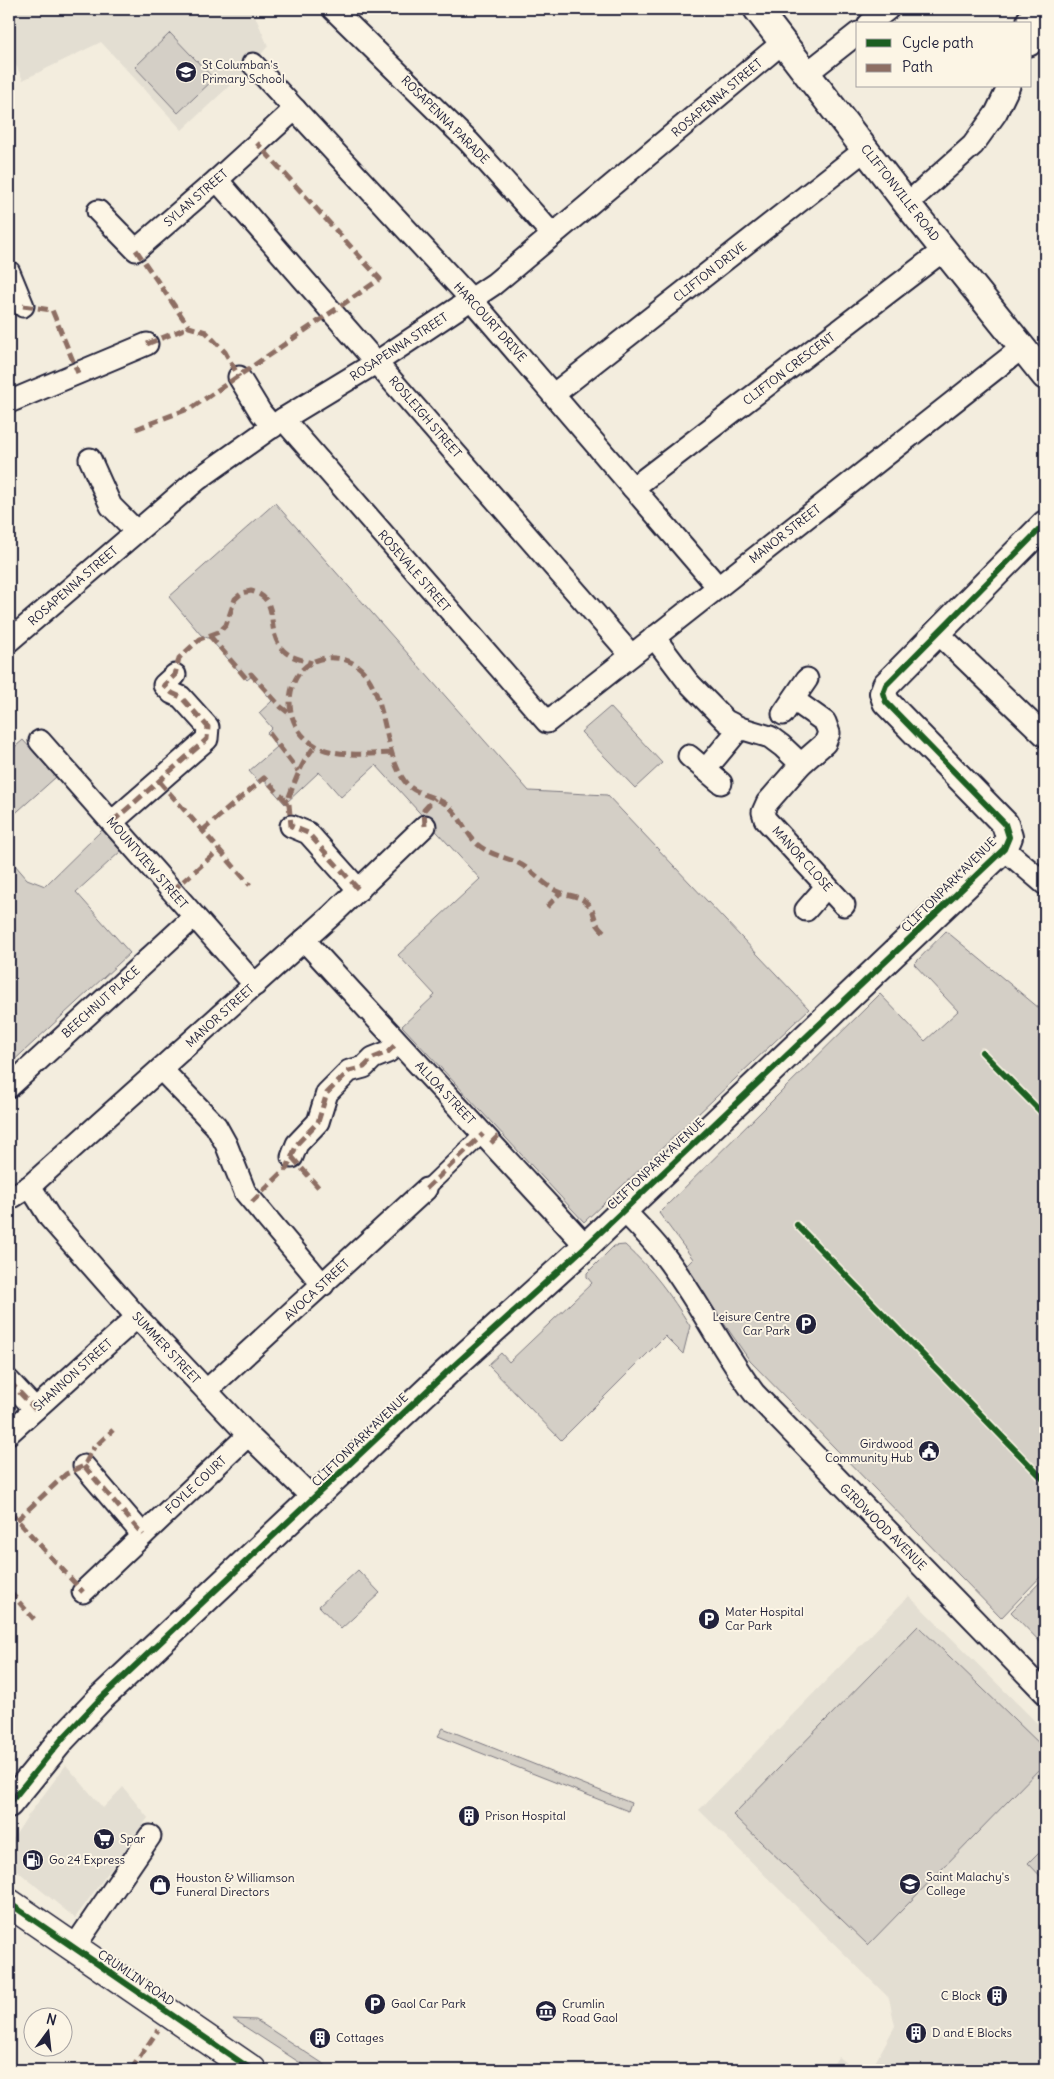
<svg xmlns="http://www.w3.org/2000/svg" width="1054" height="2079" font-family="Delius,sans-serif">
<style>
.built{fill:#e3ded2}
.green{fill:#d4cfc6;stroke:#7b7880}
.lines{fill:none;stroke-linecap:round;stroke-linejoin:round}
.pedestrian-casing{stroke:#22223b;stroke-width:19}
.minor-casing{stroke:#22223b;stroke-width:25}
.tertiary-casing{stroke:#22223b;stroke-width:30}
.primary-casing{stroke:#22223b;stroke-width:31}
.pedestrian{stroke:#fcf5e5;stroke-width:15}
.minor{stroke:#fcf5e5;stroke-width:21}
.tertiary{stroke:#fcf5e5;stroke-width:26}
.primary{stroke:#fcf5e5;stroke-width:28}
.quiet{stroke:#8d6e63;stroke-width:5;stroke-dasharray:10 5;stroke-linecap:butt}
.cycleway-casing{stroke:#fcf5e5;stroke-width:9}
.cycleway{stroke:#1b5e20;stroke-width:6}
.labels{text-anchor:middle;stroke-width:4;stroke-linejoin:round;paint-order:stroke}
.poi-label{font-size:12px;fill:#22223b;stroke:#fcf5e5;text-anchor:start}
.street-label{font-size:12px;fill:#22223b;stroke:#fcf5e5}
</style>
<rect width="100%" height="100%" fill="#f3edde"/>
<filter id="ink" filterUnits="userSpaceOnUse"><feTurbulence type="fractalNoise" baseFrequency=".02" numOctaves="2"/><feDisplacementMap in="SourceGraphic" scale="10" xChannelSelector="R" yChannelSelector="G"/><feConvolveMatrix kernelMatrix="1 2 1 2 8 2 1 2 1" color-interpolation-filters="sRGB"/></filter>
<g filter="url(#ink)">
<g class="built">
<polygon points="9,9 252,9 268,46 253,64 182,130 101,42 23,80 9,51"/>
<polygon points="909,1596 1045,1731 1045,2070 871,2070 895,2026 889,1998 699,1810"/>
<polygon points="66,1765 103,1808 123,1787 148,1818 75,1918 9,1864 9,1845 27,1817"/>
<polygon points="838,2057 853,2068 857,2070 830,2070"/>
</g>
<g class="green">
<polygon points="170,33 214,79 178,113 135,67"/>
<polygon points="275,503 529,791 607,795 809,1009 584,1222 402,1026 435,995 398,955 480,879 376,765 341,797 319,772 285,804 264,780 260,784 249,771 277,747 267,733 272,728 259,713 272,701 252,676 247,680 210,639 201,635 169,597"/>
<polygon points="610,707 662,763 635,788 581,732"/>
<polygon points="23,740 56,777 9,819 9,752"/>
<polygon points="102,830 121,851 76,892 130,953 9,1065 9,858 27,879 45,886"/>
<polygon points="946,931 1045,1013 1045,1572 1001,1618 750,1361 685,1267 693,1259 659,1213 880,994 925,1041 958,1011 914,964"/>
<path d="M625,1245C653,1270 670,1294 690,1326L683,1354L665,1336L561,1440L488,1365L501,1353L509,1362L592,1283L587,1277V1273L614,1246Z"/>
<polygon points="358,1570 380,1593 341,1629 319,1606"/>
<polygon points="1045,1577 1045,1647 1011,1612"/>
<polygon points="918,1626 1045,1749 1045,1763 868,1945 733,1815"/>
<polygon points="443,1728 631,1803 628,1811 438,1736"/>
<polygon points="1042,1849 1045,1852 1045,1881 1028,1863"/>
<polygon points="233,2019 256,2020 333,2070 311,2070"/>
</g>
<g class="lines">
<g class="pedestrian-casing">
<polyline id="pedestrian" points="426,1189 483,1134"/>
</g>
<g class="minor-casing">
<g id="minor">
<polyline points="333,9 469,142 553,235"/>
<polyline points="1028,19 1041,25 1030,45"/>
<polyline points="869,24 888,9"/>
<polyline points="253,64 471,299 718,587"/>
<polyline points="806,74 858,33"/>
<polyline points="217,180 631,655"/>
<polyline points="907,204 973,145 996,113 1009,86"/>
<polyline points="98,211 136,250 217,180 295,109"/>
<polyline points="9,272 23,306"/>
<polyline points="239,377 261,413 273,427"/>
<polyline points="554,394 866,149"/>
<polyline points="9,402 147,344"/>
<polyline points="283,419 547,722 1023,347"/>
<polyline points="90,459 111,506 136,531"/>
<polyline points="633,488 945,249"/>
<polyline points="938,633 1045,736"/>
<polyline points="654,637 688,682 726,721 740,728 770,737 782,746 801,764"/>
<polyline points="9,641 197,480 283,419 377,362 494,284 782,43"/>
<polyline points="794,700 825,722 829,733 825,743 801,764 767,803 763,812 765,819 844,905"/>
<polyline points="783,714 807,679"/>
<polyline points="40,741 255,985"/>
<polyline points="689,756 721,783"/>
<polyline points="706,769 740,728"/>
<polyline points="112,822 207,739 208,727 181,697 172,693 164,685 175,675"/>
<polyline points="291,826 308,833 359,890"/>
<polyline points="1004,849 1045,884"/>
<polyline points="806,910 826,887"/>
<polyline points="304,940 586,1246"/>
<polyline points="161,1069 216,1126 226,1144 245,1192 323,1285"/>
<polyline points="9,1087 194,917"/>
<polyline points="292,1157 297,1144 318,1122 327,1093 349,1071 364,1067 373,1058 388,1052 397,1043"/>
<polyline points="30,1186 50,1218 137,1317 250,1437 314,1499"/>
<polyline points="9,1199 30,1186 332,915 425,826"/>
<path d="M623,1210C637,1224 652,1239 664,1255C698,1299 721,1349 754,1393L1045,1693"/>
<polyline points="9,1381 35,1409"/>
<polyline points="207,1390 426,1189"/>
<polyline points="9,1433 137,1317"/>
<polyline points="84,1466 143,1535"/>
<polyline points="83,1592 242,1441 250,1437"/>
<polyline points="73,1949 150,1836"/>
</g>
</g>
<g class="tertiary-casing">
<g id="tertiary">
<polyline points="757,9 907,204 1045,376"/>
<polyline points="9,1804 62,1739 100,1699 447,1372 586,1246 1004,849 1009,837 1005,824 886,702 883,693 886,685 1045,524"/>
</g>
</g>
<g class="primary-casing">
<polyline id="primary" points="9,1903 252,2070"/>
</g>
<use href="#pedestrian" class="pedestrian"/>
<use href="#minor" class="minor"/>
<use href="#tertiary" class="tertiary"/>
<use href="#primary" class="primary"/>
<g class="quiet">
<polyline points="136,250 189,327 206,332 225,352 239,377"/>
<polyline points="23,306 52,310 78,373"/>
<polyline points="147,344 189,327"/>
<polyline points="136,429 193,407 380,279 257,143"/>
<polyline points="210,636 246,678 251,674 281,707 290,714"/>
<polyline points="269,733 298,771"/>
<path d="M391,753C370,754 335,757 316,746C270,720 289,647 342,659C391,670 378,751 407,784C416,795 436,796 447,805C460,815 465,832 477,844C488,854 505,857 518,863C533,870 542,884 557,891C567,896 580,895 588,904C594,910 594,918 597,924C599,927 602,930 605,933"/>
<polyline points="159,781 250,885"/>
<polyline points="289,804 291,826 308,833 359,890"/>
<path d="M112,822L207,739L208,727L181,697L172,693L164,685L175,675L179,658L200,639L219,632L226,625L235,599L242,593L251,591C283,599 263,631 284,651C291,658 303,660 312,663"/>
<polyline points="425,826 424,810 435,798"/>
<path d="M202,831L264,778L287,802C295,781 301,763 315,746"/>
<polyline points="172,891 219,850"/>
<polyline points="547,907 560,893"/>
<polyline points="491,1143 501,1133"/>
<polyline points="292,1157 319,1188"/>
<polyline points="426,1189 483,1134"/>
<polyline points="252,1202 287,1168 297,1144 318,1122 327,1093 349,1071 364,1067 373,1058 388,1052 397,1043"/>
<polyline points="9,1381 35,1409"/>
<polyline points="98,1444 113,1430"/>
<polyline points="84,1466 143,1535"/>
<polyline points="9,1511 83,1592"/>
<polyline points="17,1520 66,1474 84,1466 94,1447"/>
<polyline points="9,1591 34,1619"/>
<polyline points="131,2070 158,2030"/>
</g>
<g class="cycleway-casing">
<g id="cycleway">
<polyline points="982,1052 1045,1116"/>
<polyline points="797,1225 1045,1481"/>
<polyline points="9,1804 62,1739 100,1699 447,1372 586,1246 1004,849 1009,837 1005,824 886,702 883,693 886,685 1045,524"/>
<polyline points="9,1903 252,2070"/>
</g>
</g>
<use href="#cycleway" class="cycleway"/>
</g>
</g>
<defs>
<g id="school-disc" transform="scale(1.125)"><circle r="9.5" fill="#22223b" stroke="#fcf5e5"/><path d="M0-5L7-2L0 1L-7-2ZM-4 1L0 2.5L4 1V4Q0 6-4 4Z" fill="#fff"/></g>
<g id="parking-disc" transform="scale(1.125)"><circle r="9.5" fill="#22223b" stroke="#fcf5e5"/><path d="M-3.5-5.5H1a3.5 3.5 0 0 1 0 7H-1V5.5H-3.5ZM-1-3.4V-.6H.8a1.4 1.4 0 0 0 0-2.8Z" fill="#fff"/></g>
<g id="civic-disc" transform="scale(1.125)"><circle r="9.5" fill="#22223b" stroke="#fcf5e5"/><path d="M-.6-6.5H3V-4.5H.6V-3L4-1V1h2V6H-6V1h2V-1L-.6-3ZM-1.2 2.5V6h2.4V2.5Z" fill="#fff"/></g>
<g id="building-disc" transform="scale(1.125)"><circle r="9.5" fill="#22223b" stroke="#fcf5e5"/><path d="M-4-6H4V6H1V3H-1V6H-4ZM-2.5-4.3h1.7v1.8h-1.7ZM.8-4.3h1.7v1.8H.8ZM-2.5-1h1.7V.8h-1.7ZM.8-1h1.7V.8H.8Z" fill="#fff"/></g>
<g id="supermarket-disc" transform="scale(1.125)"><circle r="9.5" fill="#22223b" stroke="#fcf5e5"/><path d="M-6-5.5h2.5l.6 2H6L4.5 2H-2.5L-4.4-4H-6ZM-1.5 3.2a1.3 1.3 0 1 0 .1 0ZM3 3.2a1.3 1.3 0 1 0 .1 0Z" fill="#fff"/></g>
<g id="fuel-disc" transform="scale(1.125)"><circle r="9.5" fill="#22223b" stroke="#fcf5e5"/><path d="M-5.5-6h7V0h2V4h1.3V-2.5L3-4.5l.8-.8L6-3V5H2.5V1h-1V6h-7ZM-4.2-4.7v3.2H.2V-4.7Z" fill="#fff"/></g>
<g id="shop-disc" transform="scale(1.125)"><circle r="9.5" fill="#22223b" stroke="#fcf5e5"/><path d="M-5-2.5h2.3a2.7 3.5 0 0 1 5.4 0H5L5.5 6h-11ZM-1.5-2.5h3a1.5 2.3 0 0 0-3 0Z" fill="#fff"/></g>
<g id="museum-disc" transform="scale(1.125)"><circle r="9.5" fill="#22223b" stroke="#fcf5e5"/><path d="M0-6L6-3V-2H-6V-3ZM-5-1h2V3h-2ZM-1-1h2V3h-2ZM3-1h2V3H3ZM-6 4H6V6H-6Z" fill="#fff"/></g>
</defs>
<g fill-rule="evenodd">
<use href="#school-disc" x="186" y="72"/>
<use href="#parking-disc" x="806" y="1324"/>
<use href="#civic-disc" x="929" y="1451"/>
<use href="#parking-disc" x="709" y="1619"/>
<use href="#building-disc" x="469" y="1816"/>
<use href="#supermarket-disc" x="104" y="1839"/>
<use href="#fuel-disc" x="33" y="1860"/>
<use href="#school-disc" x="910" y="1884"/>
<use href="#shop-disc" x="160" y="1885"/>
<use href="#building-disc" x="997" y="1996"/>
<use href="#parking-disc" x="375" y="2004"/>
<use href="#museum-disc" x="546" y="2011"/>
<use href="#building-disc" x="916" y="2033"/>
<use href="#building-disc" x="320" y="2038"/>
</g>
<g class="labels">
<g class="poi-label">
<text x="202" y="69">St Columban's<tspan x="202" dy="14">Primary School</tspan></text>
<text x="790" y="1321" text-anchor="end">Leisure Centre<tspan x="790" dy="14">Car Park</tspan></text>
<text x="913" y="1448" text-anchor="end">Girdwood<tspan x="913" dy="14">Community Hub</tspan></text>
<text x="725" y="1616">Mater Hospital<tspan x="725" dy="14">Car Park</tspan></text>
<text x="485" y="1820">Prison Hospital</text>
<text x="120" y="1843">Spar</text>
<text x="49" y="1864">Go 24 Express</text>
<text x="926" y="1881">Saint Malachy's<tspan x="926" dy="14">College</tspan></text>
<text x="176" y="1882">Houston &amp; Williamson<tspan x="176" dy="14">Funeral Directors</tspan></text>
<text x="981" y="2000" text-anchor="end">C Block</text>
<text x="391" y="2008">Gaol Car Park</text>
<text x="562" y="2008">Crumlin<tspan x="562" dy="14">Road Gaol</tspan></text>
<text x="932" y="2037">D and E Blocks</text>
<text x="336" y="2042">Cottages</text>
</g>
<g class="street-label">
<text transform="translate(717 98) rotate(-40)" y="4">ROSAPENNA STREET</text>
<text transform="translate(445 120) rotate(45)" y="4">ROSAPENNA PARADE</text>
<text transform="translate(900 193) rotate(52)" y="4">CLIFTONVILLE ROAD</text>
<text transform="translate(196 198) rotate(-41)" y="4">SYLAN STREET</text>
<text transform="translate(710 272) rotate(-38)" y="4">CLIFTON DRIVE</text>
<text transform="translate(490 322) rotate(48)" y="4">HARCOURT DRIVE</text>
<text transform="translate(399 347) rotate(-33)" y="4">ROSAPENNA STREET</text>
<text transform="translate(789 369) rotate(-37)" y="4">CLIFTON CRESCENT</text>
<text transform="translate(425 417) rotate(49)" y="4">ROSLEIGH STREET</text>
<text transform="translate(785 534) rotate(-38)" y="4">MANOR STREET</text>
<text transform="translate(414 571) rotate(49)" y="4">ROSEVALE STREET</text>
<text transform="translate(73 586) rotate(-41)" y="4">ROSAPENNA STREET</text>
<text transform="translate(802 859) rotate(48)" y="4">MANOR CLOSE</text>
<text transform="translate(147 863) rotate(49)" y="4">MOUNTVIEW STREET</text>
<text transform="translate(949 885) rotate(-45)" y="4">CLIFTONPARK AVENUE</text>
<text transform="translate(101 1002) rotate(-42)" y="4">BEECHNUT PLACE</text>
<text transform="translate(220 1016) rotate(-42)" y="4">MANOR STREET</text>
<text transform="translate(445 1093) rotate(47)" y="4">ALLOA STREET</text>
<text transform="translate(656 1164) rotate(-43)" y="4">CLIFTONPARK AVENUE</text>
<text transform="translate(317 1290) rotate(-43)" y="4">AVOCA STREET</text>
<text transform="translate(166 1348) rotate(47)" y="4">SUMMER STREET</text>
<text transform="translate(73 1375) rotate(-42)" y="4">SHANNON STREET</text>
<text transform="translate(360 1440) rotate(-44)" y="4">CLIFTONPARK AVENUE</text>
<text transform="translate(196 1485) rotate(-43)" y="4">FOYLE COURT</text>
<text transform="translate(883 1527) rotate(45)" y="4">GIRDWOOD AVENUE</text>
<text transform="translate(136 1978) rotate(34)" y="4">CRUMLIN ROAD</text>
</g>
</g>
<rect width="1054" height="2079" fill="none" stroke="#fcf5e5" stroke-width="30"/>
<rect x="15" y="15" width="1024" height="2049" fill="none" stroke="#22223b" stroke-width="2" filter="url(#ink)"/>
<rect x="856" y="22" width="175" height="65" fill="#fcf5e5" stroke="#a5a1a1"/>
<rect x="866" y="39" width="25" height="8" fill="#1b5e20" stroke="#a5a1a1"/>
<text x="902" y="48" font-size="15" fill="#22223b">Cycle path</text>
<rect x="866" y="64" width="25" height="8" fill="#8d6e63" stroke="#a5a1a1"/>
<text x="902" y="72" font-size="15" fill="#22223b">Path</text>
<g transform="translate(48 2032) rotate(15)"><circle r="24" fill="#fcf5e5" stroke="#a5a1a1"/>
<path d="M0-4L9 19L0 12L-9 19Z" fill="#22223b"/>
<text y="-8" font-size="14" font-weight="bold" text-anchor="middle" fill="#22223b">N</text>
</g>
</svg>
